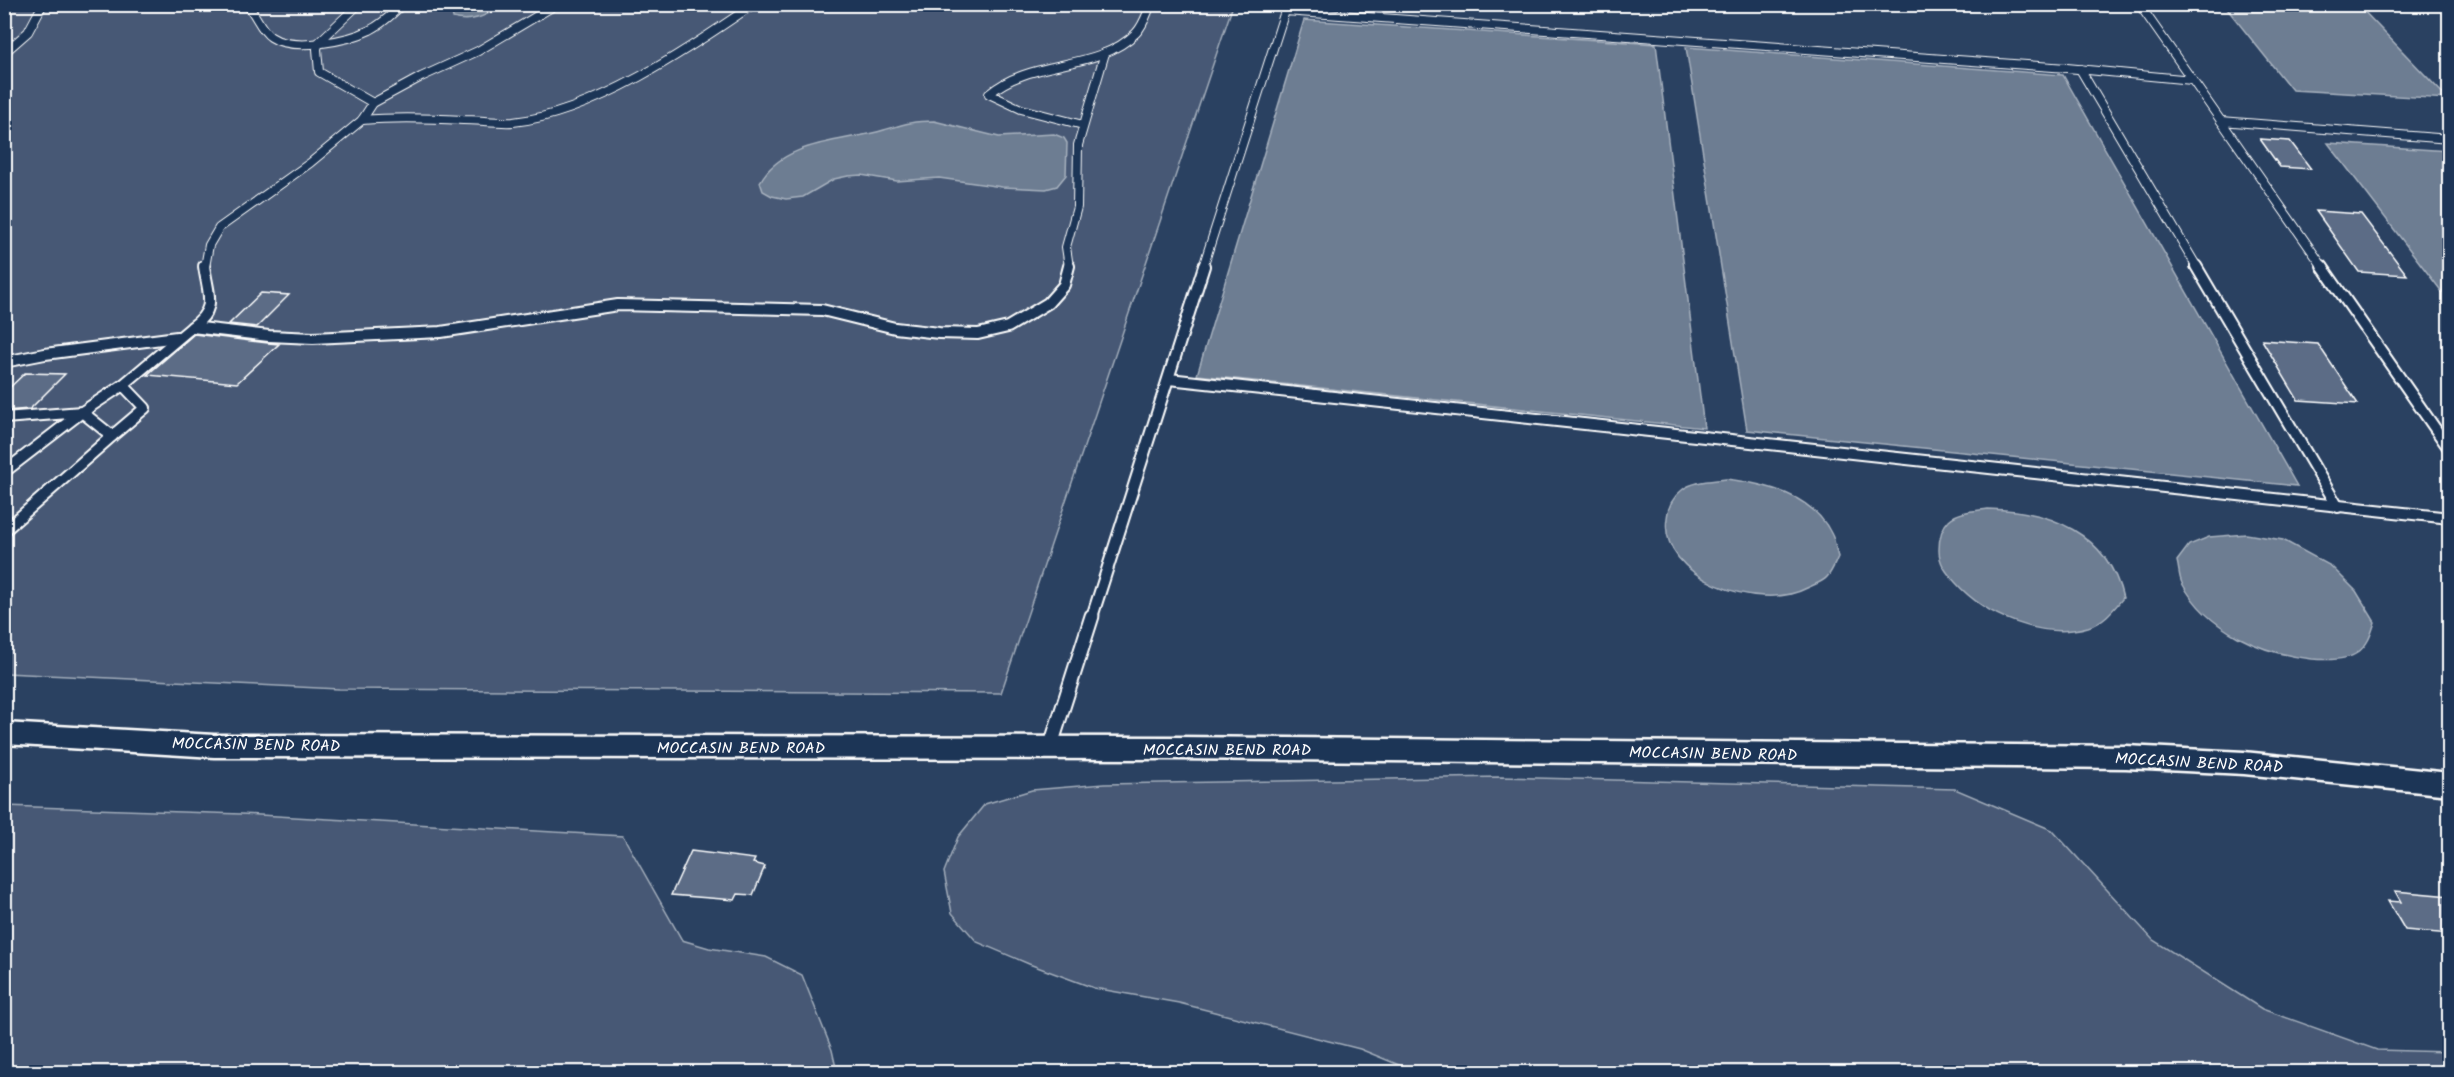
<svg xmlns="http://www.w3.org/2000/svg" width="2454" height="1077" font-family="Kalam,sans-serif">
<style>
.green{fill:#465975;stroke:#a2acba;stroke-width:1.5}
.water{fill:#6d7d92;stroke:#a7b1be;stroke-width:1.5}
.building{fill:#5b6c86;stroke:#fff;stroke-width:1.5}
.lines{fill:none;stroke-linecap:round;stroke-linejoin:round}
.service-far2-casing{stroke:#fff;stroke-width:10}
.service-far1-casing{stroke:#fff;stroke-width:14}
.service-casing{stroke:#fff;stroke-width:17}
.minor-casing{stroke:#fff;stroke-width:5}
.service-far2{stroke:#1d3557;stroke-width:8}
.service-far1{stroke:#1d3557;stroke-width:10}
.service{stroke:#1d3557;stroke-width:13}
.minor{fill:#1d3557;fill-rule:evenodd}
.labels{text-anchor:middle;stroke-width:4.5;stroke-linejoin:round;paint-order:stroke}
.street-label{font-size:16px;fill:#fff;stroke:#1d3557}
</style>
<rect width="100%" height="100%" fill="#2a4161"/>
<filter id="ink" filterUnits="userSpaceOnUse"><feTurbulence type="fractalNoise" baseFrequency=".0167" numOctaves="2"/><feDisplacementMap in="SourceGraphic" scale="12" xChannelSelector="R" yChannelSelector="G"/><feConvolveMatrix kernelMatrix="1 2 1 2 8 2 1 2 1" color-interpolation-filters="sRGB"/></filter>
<g filter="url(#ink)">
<g class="green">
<polygon points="4,5 1233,5 1001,693 339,689 5,673"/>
<polygon points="1500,777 1955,789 2052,830 2153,940 2262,1009 2377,1050 2449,1052 2449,1072 1416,1072 1360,1049 1179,1003 1094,988 1029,964 977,942 952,913 944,872 958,837 985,804 1032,790 1104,784"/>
<polygon points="5,806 241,814 623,836 682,940 709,948 766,957 802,975 832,1050 837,1072 5,1072"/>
</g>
<g class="water">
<path d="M454,4H504V5C488,14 473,24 453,18L451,6Z"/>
<polygon points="2224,5 2358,5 2448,99 2292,90"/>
<polygon points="1304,20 1656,44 1704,428 1197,375"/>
<polygon points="1686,47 2063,75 2297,486 1747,430"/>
<path d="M934,121L999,137L1054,134L1064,138L1067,143L1066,175L1057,186L1046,189L1002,187L939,178L897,181L861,175L848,176L834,179L803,197L786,199L772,196L763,191L760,182C783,140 845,142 884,130C904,124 912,121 934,121Z"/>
<polygon points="2328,143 2449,151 2449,301"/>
<path d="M1726,479C1765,484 1813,494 1832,535C1835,541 1836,550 1838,557C1835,563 1832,572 1827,577C1823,582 1813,585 1807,588C1760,613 1658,578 1667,518C1668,507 1673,497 1682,490C1693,481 1712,481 1726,479Z"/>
<path d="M1988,509C2049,510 2108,533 2123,598C2113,610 2104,622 2088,627C2042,640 1985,616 1955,582C1946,572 1939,563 1939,550C1939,540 1941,528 1949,520C1959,511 1975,511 1988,509Z"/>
<path d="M2246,534L2283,540L2331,566L2356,591L2375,622C2371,635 2368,645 2357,653C2346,661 2325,660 2312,659C2262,654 2207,630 2182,583C2179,577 2179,568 2177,561L2189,545L2209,537Z"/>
</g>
<g class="building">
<polygon points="2260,139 2290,141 2311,169 2280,167"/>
<polygon points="2316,211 2361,214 2407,275 2359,272"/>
<polygon points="261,293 289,295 257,327 229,324"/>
<polygon points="194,334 268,343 279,344 237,383 147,375"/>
<polygon points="2262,340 2318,344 2358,404 2298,400"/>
<polygon points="25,373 65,374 30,409 4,411 4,393"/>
<polygon points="691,851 755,859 753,863 765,866 753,895 738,894 735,900 671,895"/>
<polygon points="2395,891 2450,896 2450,934 2405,930 2388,901 2401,902"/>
</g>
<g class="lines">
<g class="service-far2-casing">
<g id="service-far2">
<path d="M246,4C256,13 260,30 271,37C293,52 348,41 370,30C383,24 393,13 403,4"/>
<polyline points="2139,4 2221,121"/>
<polyline points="4,53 28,32 43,4"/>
<polyline points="2080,69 2197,267"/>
<polyline points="373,103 421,77 478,51 557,4"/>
<path d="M362,120C396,117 429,118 463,120C479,120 497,123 513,122C593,114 689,49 754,4"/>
<path d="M1083,125L1021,109L989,94C1030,58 1097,72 1136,33C1144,25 1147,13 1151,4"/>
<polyline points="205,267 209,245 219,228 310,163 362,120 373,103 319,72 317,49 319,42 359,4"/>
<polyline points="1069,267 1066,247 1077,207 1078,145 1105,53"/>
<polyline points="1203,267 1285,11 2067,68 2192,80"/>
<polyline points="2323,267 2221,121 2450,139"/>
</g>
</g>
<g class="service-far1-casing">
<g id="service-far1">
<polyline points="2196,266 2338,507"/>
<polyline points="2322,266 2450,450"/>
<path d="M192,327C218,308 208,295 204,266"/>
<polyline points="4,362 45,354 177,337"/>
<polyline points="1169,379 2450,518"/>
<polyline points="123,385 192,327 269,336 313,338 441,332 618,305 822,310 895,328 939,333 978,334 1008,327 1048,303 1064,285 1069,266"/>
<polyline points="4,418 82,412 123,385 145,408 112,436"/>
<polyline points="4,472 82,412 112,436 4,531"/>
<polyline points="1092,617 1204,266"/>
</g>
</g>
<g class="service-casing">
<polyline id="service" points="1050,748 1092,616"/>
</g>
<g class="minor-casing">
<polygon id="minor" points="4,723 214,735 1175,737 2126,746 2244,752 2450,773 2450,795 2244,774 2126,768 1175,759 214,757 4,744"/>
</g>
<use href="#service-far2" class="service-far2"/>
<use href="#service-far1" class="service-far1"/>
<use href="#service" class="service"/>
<use href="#minor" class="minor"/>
</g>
</g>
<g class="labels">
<g class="street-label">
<text transform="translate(256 744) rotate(1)" y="6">MOCCASIN BEND ROAD</text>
<text x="741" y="753">MOCCASIN BEND ROAD</text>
<text x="1227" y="755">MOCCASIN BEND ROAD</text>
<text transform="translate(1713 753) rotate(1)" y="6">MOCCASIN BEND ROAD</text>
<text transform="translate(2199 762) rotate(3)" y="6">MOCCASIN BEND ROAD</text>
</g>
</g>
<rect width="2454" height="1077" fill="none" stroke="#1d3557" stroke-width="24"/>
<rect x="12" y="12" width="2430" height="1053" fill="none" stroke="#fff" stroke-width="2" filter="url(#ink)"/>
</svg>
